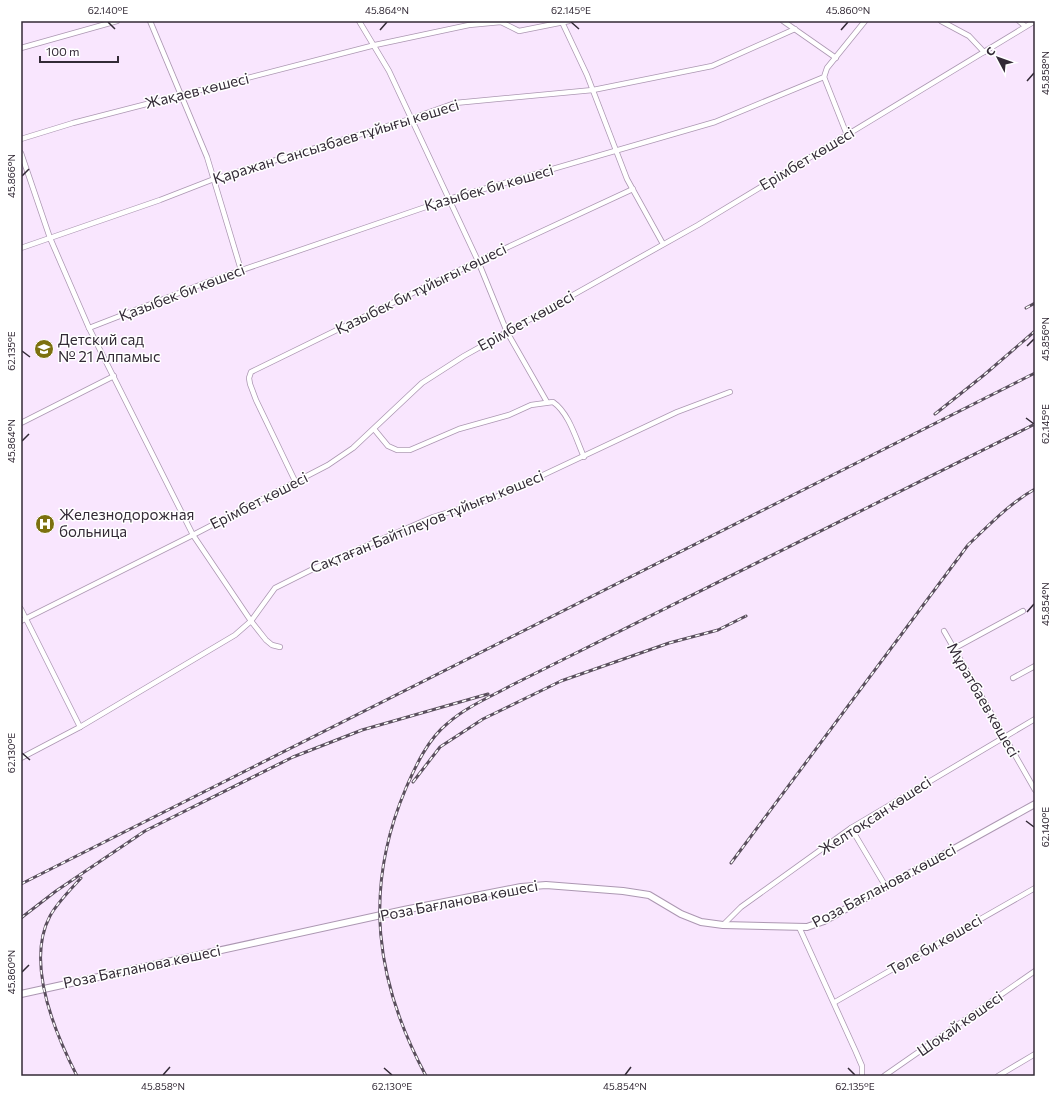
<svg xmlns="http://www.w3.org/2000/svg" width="1056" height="1097" font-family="Commissioner,sans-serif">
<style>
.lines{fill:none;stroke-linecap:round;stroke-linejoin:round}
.street-casing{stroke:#ac97b2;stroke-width:6}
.secondary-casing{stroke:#ac97b2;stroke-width:8}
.street{stroke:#fff;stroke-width:4.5}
.secondary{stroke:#fff;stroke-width:6}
.rail-casing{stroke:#5a4f5d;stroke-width:3}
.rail{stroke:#fff;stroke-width:1.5;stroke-dasharray:4.5;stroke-linecap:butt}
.ticks{fill:none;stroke:#332a36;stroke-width:1.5}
.labels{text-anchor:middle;stroke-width:3;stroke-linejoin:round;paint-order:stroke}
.street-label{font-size:15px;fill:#332a36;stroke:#fff}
.poi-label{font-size:15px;fill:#332a36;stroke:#fff;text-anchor:start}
.neatline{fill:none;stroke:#332a36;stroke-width:1.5}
.ticks-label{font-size:10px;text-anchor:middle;fill:#332a36}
</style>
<rect width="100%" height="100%" fill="#f9e6fe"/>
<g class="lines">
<g class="street-casing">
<g id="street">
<polyline points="150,21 207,157 241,270"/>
<polyline points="359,21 389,71 478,261 507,332 547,402"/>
<polyline points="783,21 836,58"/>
<polyline points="941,21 969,36 984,52"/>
<polyline points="1019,21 1025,26"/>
<polyline points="562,22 587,75 627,179 663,244"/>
<polyline points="21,48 117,21"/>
<polyline points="824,77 847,135"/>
<polyline points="21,139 73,123 375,45 469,25 501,22 519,31 569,21"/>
<polyline points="21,153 50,238 89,328 193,535 251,621 266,640 272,645 280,647"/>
<polyline points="21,248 160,200 214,179 410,119 455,103 593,90 712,66 795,29"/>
<polyline points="89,328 210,281 449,199 715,122 824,77 827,68 865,21"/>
<polyline points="21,423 114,376"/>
<path d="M374,429L388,446L397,450H410L459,429L509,415L531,405L553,402C569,413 576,439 584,457"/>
<polyline points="296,483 256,400 250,384 249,378 251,372 478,261 633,189"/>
<polyline points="21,609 80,727"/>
<polyline points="21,621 193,535 328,465 353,448 422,383 464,356 698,225 1035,21"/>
<polyline points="944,631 1035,790"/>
<polyline points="953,649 1023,611"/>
<polyline points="1013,678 1035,666"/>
<polyline points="21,758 80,727 235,635 251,621 275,588 317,567 433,517 492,499 677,412 730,392"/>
<polyline points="851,828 886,887"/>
<polyline points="723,925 741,907 851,828 1035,719"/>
<polyline points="799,927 856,1052 862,1066 862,1076"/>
<polyline points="835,1002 1035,888"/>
<polyline points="884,1076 1035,971"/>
<polyline points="998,1076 1035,1054"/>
</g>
</g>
<g class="secondary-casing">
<polyline id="secondary" points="21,994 404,910 521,887 546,885 623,891 649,895 681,914 701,922 723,925 807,927 824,921 1035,804"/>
</g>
<use href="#street" class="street"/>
<use href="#secondary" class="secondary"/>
<g class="rail-casing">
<g id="rail">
<polyline points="1026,308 1035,303"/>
<polyline points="935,414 984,375 1035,331"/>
<polyline points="413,782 440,747 483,719 561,681 669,643 718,630 746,616"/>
<path d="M731,863L968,545C989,525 1010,503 1035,489"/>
<polyline points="21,884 1035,373"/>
<polyline points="21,918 56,891 145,831 293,757 362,730 488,694"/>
<path d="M77,1076C55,1033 25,963 50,916C57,903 71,889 81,878"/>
<path d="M426,1076C375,981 363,889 406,788C416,765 428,739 448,723C466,707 490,697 510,686L1035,424"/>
</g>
</g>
<use href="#rail" class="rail"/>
</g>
<path class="ticks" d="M108,22L115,29M571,22L579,29M380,30L387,22M841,30L848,22M1027,81L1034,73M22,176L29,169M1027,346L1034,339M22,351L30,357M1026,418L1034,424M22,441L29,434M1027,612L1034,604M22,753L30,760M1026,821L1034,827M22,972L29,965M384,1068L392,1075M848,1068L855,1075M163,1075L170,1067M625,1075L631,1067"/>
<defs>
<g id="school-disc" transform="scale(1)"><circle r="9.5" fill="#7c700f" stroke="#fff"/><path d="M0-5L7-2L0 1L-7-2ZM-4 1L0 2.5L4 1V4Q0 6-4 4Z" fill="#fff"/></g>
<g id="hospital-disc" transform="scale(1)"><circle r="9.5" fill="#7c700f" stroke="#fff"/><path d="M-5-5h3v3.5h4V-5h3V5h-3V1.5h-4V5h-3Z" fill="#fff"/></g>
</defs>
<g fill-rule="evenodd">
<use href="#school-disc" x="44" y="349"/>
<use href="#hospital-disc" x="45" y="524"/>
</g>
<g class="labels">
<g class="street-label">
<text transform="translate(197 91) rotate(-14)" y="5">Жақаев көшесі</text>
<text transform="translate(336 142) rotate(-17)" y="5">Қаражан Сансызбаев тұйығы көшесі</text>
<text transform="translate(807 159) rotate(-31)" y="5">Ерімбет көшесі</text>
<text transform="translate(489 188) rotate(-16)" y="5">Қазыбек би көшесі</text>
<text transform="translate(421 289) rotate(-26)" y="5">Қазыбек би тұйығы көшесі</text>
<text transform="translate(182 293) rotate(-21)" y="5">Қазыбек би көшесі</text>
<text transform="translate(526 321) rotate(-29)" y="5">Ерімбет көшесі</text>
<text transform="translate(259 501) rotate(-27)" y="5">Ерімбет көшесі</text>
<text transform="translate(427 522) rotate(-22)" y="5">Сақтаған Байтілеуов тұйығы көшесі</text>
<text transform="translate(983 700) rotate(60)" y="5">Мұратбаев көшесі</text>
<text transform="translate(875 816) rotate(-33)" y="5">Желтоқсан көшесі</text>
<text transform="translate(884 886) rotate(-28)" y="5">Роза Бағланова көшесі</text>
<text transform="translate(459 901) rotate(-11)" y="5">Роза Бағланова көшесі</text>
<text transform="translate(935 945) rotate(-30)" y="5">Төле би көшесі</text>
<text transform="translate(142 967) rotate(-12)" y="5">Роза Бағланова көшесі</text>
<text transform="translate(960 1024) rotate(-35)" y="5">Шоқай көшесі</text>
</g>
<g class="poi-label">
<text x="58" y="345">Детский сад<tspan x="58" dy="17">№ 21 Алпамыс</tspan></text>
<text x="59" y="520">Железнодорожная<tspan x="59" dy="17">больница</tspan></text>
</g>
</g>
<rect width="1056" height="1097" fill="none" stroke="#ffffff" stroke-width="44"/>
<g transform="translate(998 58) rotate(311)" stroke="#ffffff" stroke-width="3" paint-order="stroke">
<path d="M0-3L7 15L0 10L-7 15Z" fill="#332a36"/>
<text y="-6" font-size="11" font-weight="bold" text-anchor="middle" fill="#332a36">С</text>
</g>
<path d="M40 56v6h78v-6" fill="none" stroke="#332a36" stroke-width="2"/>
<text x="46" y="56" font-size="12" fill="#332a36" stroke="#ffffff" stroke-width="3" paint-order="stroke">100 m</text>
<rect x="22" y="22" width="1012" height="1053" class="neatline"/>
<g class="ticks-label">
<text x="108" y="14">62.140°E</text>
<text x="387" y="14">45.864°N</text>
<text x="571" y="14">62.145°E</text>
<text x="848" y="14">45.860°N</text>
<text transform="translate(1045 73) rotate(-90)" y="4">45.858°N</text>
<text transform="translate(11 176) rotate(-90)" y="4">45.866°N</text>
<text transform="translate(1045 339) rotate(-90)" y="4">45.856°N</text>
<text transform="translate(11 351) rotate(-90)" y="4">62.135°E</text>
<text transform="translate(1045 424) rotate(-90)" y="4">62.145°E</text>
<text transform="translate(11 441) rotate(-90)" y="4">45.864°N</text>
<text transform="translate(1045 604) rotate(-90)" y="4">45.854°N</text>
<text transform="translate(11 753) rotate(-90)" y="4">62.130°E</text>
<text transform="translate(1045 827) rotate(-90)" y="4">62.140°E</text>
<text transform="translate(11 972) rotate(-90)" y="4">45.860°N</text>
<text x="163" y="1090">45.858°N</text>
<text x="392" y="1090">62.130°E</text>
<text x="625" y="1090">45.854°N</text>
<text x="855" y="1090">62.135°E</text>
</g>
</svg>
